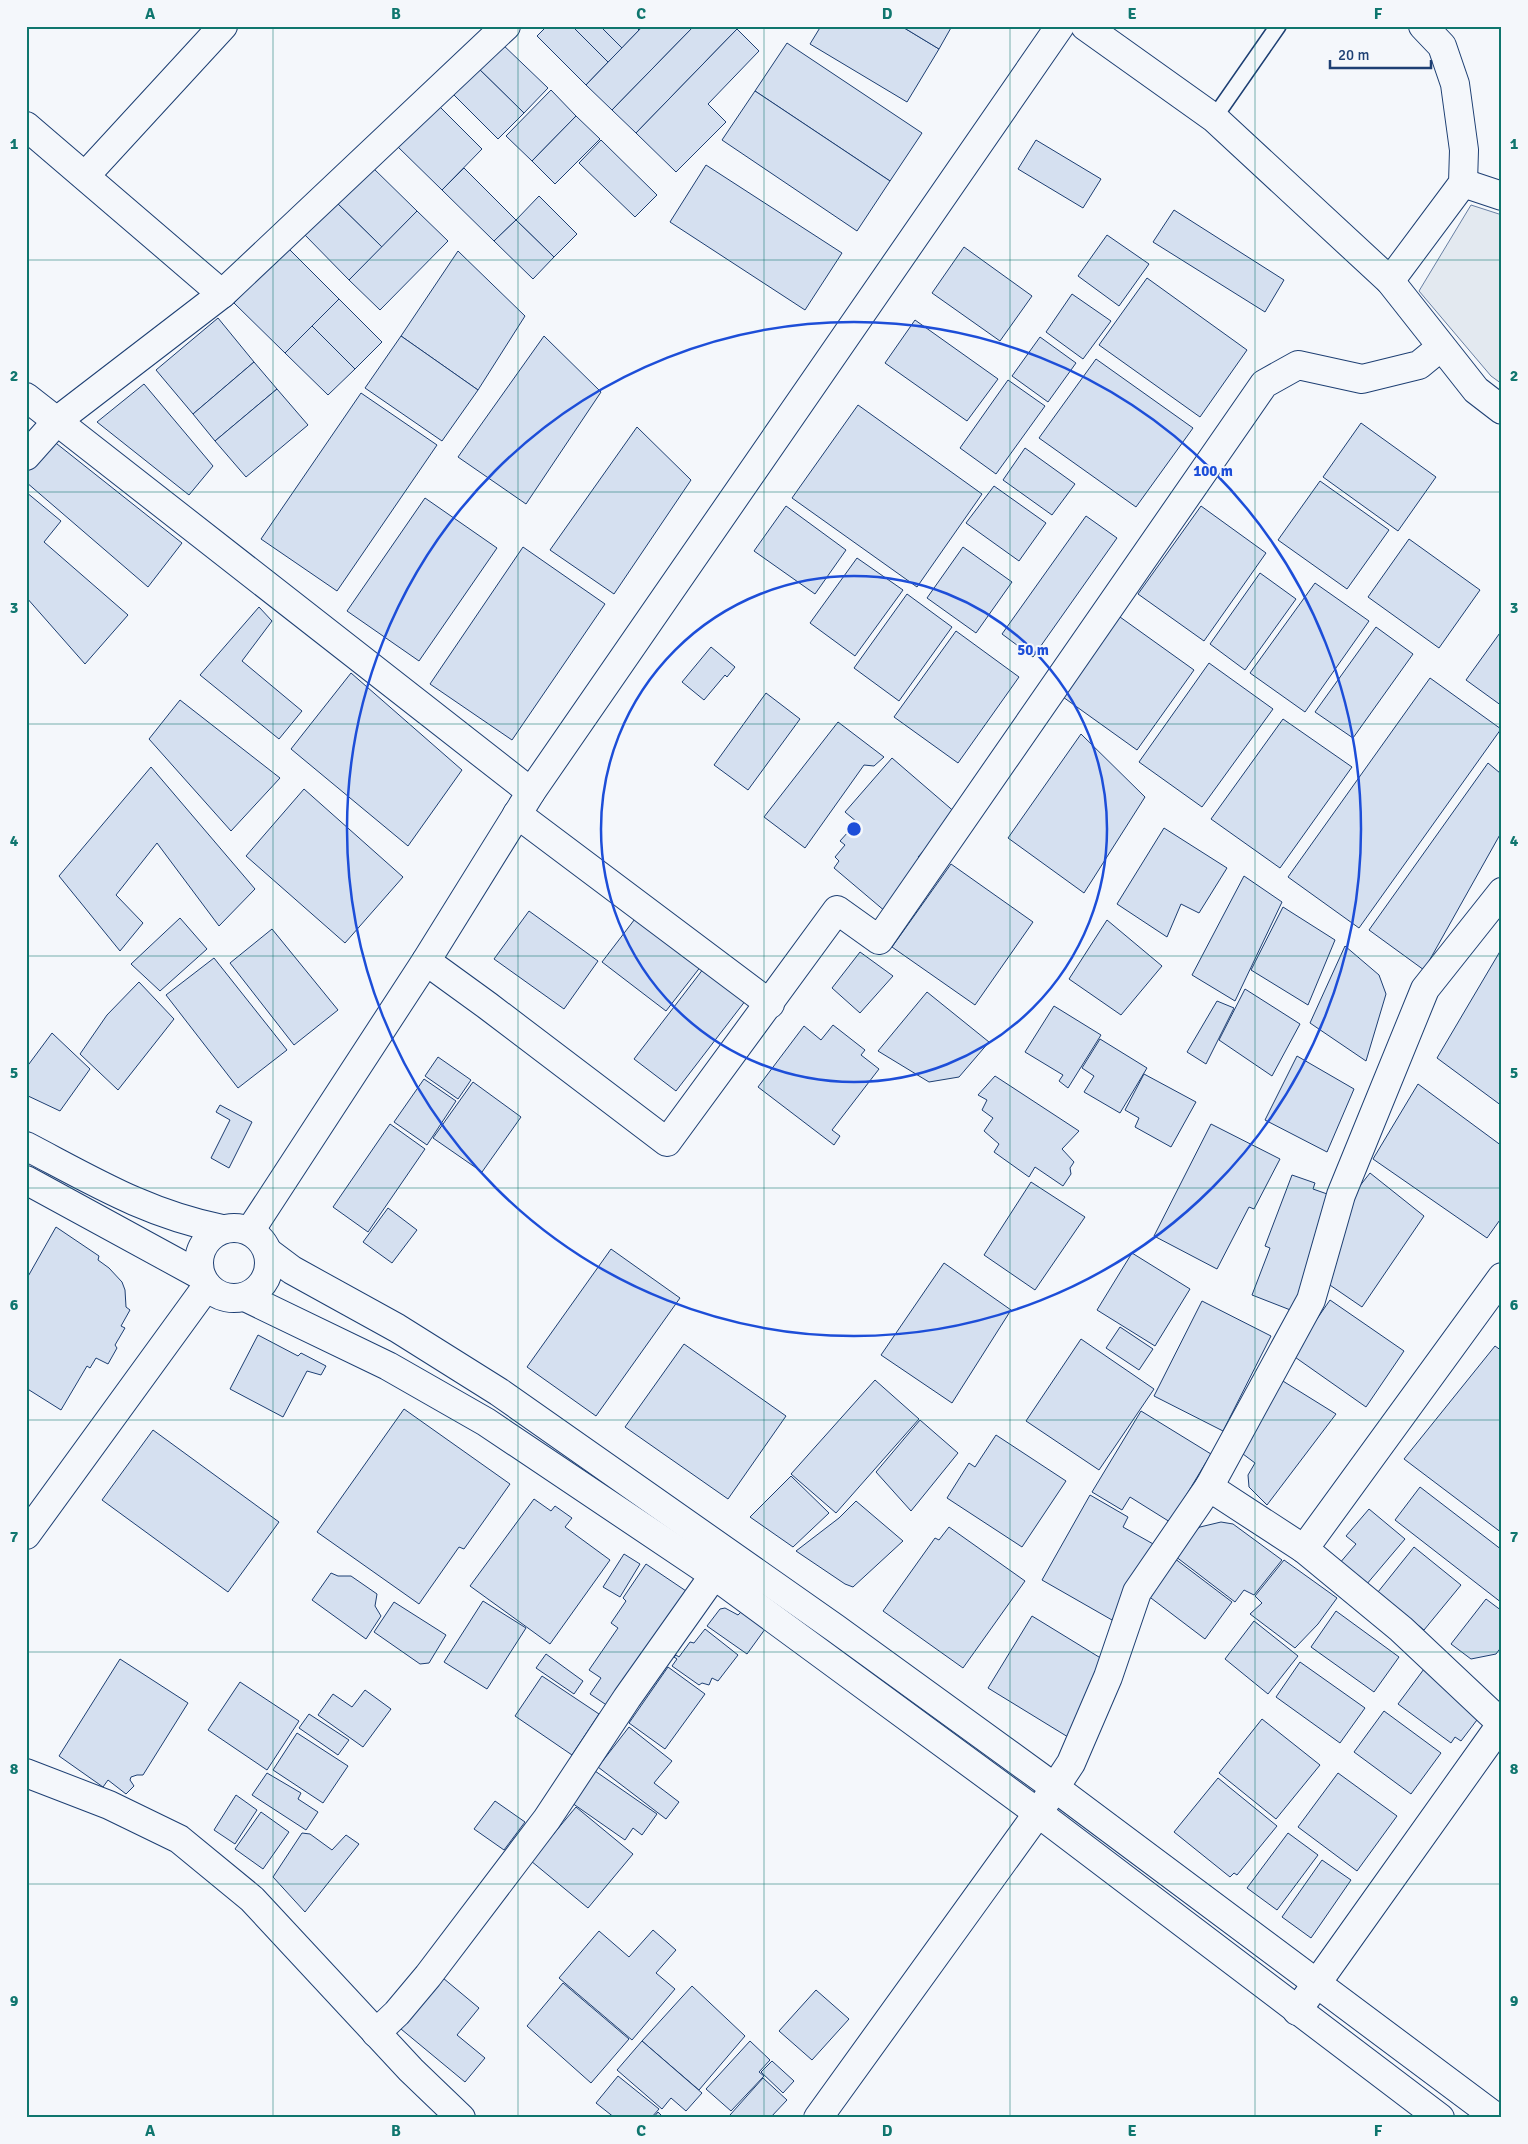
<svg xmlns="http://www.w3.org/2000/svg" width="1528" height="2144" font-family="Signika,sans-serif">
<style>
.green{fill:#e3e9f0;stroke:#687fa3}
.building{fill:#d5e0f0;stroke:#1d3f73}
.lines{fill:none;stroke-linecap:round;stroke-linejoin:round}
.lane-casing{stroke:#1d3f73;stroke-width:18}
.street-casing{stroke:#1d3f73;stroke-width:30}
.secondary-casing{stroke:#1d3f73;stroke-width:30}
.primary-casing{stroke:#1d3f73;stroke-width:30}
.lane{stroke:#f4f7fb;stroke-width:15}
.street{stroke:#f4f7fb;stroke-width:28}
.secondary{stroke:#f4f7fb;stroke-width:28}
.primary{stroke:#f4f7fb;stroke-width:28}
.grid{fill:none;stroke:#0f766e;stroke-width:1;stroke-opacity:0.55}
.ring{fill:none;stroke:#1d4ed8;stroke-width:2.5}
.centre{fill:#1d4ed8;stroke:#f4f7fb;stroke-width:2.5}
.ring-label{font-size:15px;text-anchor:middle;font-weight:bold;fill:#1d4ed8;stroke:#f4f7fb;stroke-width:4;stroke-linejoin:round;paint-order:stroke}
.neatline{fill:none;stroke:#0f766e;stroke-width:2}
.grid-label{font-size:16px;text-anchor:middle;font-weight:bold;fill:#0f766e}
</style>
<rect width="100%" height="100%" fill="#f4f7fb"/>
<polygon class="green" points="1471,205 1502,215 1502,384 1491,376 1419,291"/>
<g class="building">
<polygon points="547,26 572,26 608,62 586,85 537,36"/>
<polygon points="572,26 600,26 622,48 608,62"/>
<polygon points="600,26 635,26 639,30 622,48"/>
<polygon points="643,26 694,26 612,110 586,85"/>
<polygon points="694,26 734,26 737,29 636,133 612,110"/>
<polygon points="821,26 901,26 939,49 907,102 810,44"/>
<polygon points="901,26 952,26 939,49"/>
<polygon points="737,29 759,51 708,104 726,122 676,172 636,133"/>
<polygon points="500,42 548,88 524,113 476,66"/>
<polygon points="787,43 922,133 890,181 755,91"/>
<polygon points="476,66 524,113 498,139 451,92"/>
<polygon points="551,90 576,116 532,161 506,136"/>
<polygon points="755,91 890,181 857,231 722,140"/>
<polygon points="438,105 482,149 442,190 397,146"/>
<polygon points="576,116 600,139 555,184 532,161"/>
<polygon points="601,140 657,195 635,217 579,163"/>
<polygon points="1036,140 1101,179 1083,208 1018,169"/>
<polygon points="706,165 842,253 805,310 670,222"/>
<polygon points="371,166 417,211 382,247 336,202"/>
<polygon points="464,168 516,220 494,241 442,190"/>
<polygon points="539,196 577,234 554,257 516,220"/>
<polygon points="336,202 382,247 349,280 304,234"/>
<polygon points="1174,210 1284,280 1265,312 1153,242"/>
<polygon points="417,211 448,241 380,310 349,280"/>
<polygon points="516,220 554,257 533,279 494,241"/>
<polygon points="1107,235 1149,264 1119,306 1078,276"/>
<polygon points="964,247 1032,296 1000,341 932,293"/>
<polygon points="288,248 339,299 285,353 234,303"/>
<polygon points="458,251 525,316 478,390 401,336"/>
<polygon points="1147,278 1247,350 1200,417 1099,345"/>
<polygon points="1072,294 1111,321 1083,359 1046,332"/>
<polygon points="339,299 382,342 355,369 312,326"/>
<polygon points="218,318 254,362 193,414 156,370"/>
<polygon points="915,320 998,379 967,421 885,363"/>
<polygon points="312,326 355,369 328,395 285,353"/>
<polygon points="401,336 478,390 442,441 365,388"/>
<polygon points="544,336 601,392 526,504 458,457"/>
<polygon points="1040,337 1076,363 1048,402 1012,376"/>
<polygon points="1096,359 1193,428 1136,507 1039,438"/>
<polygon points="254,362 277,389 215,441 193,414"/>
<polygon points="1008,380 1045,406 996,474 960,448"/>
<polygon points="144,384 213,466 189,495 97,422"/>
<polygon points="277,389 308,425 246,477 215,441"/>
<polygon points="361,393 437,445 337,591 261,539"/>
<polygon points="858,405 982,494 917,587 792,498"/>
<polygon points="1361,423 1436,477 1398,531 1323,477"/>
<polygon points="637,427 691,480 614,594 550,550"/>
<polygon points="52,440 182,543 148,587 26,482 26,466"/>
<polygon points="1025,448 1075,484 1052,515 1003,480"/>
<polygon points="1320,481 1389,530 1347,589 1278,540"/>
<polygon points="994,486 1046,523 1019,561 966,523"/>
<polygon points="26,492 61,521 44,542 128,615 85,664 26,597"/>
<polygon points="425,498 497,548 419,661 347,611"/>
<polygon points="786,506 846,550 815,594 754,551"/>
<polygon points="1201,506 1266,553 1204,641 1138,594"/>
<polygon points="1086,516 1117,538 1033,657 1002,634"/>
<polygon points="1409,539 1480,590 1439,648 1368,597"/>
<polygon points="523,547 605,604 512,740 430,684"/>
<polygon points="963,547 1012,582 976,633 927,598"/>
<polygon points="857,558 903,590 855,656 810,623"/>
<polygon points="1260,573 1296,599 1245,670 1210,644"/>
<polygon points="1315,583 1369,621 1305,712 1250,673"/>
<polygon points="907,594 952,627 899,701 854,668"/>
<polygon points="259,607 272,621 242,661 302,711 279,739 200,675"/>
<polygon points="1113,612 1194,670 1137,750 1056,692"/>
<polygon points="1376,627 1413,654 1353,738 1315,712"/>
<polygon points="1502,630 1502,706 1466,680"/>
<polygon points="956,631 1019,677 958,763 894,717"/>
<polygon points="711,647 735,667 727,677 725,675 704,700 682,682"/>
<polygon points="1209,663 1273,709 1202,807 1139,762"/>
<polygon points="351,673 462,770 408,846 291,749"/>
<polygon points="1430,678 1501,729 1359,928 1288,877"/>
<polygon points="766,693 800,719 748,790 714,765"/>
<polygon points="180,700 280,778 231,831 149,739"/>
<polygon points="1283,719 1352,767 1280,868 1211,819"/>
<polygon points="838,722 884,757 874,766 864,765 805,848 764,817"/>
<polygon points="1081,734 1145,797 1084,893 1008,838"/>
<polygon points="892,758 957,814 918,857 924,863 886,912 834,868 839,861 835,857 845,845 840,841 857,822 845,812"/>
<polygon points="1488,763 1500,773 1502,784 1502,831 1424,970 1369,930"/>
<polygon points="151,767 255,889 219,926 157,843 116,895 143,923 120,951 59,876"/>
<polygon points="304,789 403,877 345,943 246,856"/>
<polygon points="1164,828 1227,868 1199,913 1181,904 1167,937 1117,904"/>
<polygon points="951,864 1033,922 975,1005 892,947"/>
<polygon points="1244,876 1282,902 1235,1001 1192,975"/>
<polygon points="1283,907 1335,940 1308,1005 1251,970"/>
<polygon points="529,911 598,961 564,1009 494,959"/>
<polygon points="641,911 705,961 666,1011 602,962"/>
<polygon points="180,918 207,949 160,991 131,964"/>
<polygon points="1107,920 1162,966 1121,1015 1069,979"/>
<polygon points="272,929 338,1010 294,1045 230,963"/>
<polygon points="1345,946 1379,975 1386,994 1366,1061 1310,1023"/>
<polygon points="1502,948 1502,1106 1437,1058"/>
<polygon points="860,952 893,976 860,1013 832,988"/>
<polygon points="214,958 287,1050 238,1088 166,995"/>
<polygon points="707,964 749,996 676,1091 634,1059"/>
<polygon points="139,982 174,1019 118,1090 80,1054 107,1015"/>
<polygon points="1245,989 1300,1024 1272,1076 1219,1040"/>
<polygon points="927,992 989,1042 959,1077 929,1082 878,1051"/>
<polygon points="1217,1001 1234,1008 1206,1064 1187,1052"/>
<polygon points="1054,1006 1101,1035 1068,1088 1059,1081 1063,1075 1025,1052"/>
<polygon points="833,1025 865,1050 861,1055 879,1069 832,1130 840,1136 834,1145 758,1087 804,1026 821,1040"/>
<polygon points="52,1033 90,1069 60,1111 26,1095 26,1068"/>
<polygon points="1100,1039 1147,1068 1120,1113 1084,1092 1094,1076 1082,1068"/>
<polygon points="1297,1056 1354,1089 1327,1152 1265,1120"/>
<polygon points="438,1057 471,1080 458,1099 425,1076"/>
<polygon points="1144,1074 1196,1102 1171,1147 1135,1127 1139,1118 1125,1110"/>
<polygon points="995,1076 1079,1131 1062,1149 1074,1162 1070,1168 1071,1174 1063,1186 1035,1167 1029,1177 994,1152 999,1144 984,1131 993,1118 982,1110 987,1100 978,1095"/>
<polygon points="424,1079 456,1101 427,1145 394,1122"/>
<polygon points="473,1082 521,1117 482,1172 433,1138"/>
<polygon points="1418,1084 1502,1146 1502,1217 1487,1238 1373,1159"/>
<polygon points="220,1105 252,1122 229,1168 211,1158 230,1120 216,1112"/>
<polygon points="390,1124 425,1149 368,1232 333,1207"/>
<polygon points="1211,1124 1280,1159 1254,1209 1249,1207 1217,1269 1154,1236"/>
<polygon points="1370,1173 1424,1216 1362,1307 1324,1281 1355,1192"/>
<polygon points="1292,1175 1315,1183 1313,1189 1330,1195 1330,1212 1293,1311 1252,1295 1270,1248 1265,1246"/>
<polygon points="1031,1182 1085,1217 1035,1290 984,1255"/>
<polygon points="388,1208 417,1230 392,1263 363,1242"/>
<polygon points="56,1227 99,1256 98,1260 109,1268 122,1282 125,1290 126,1307 130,1310 121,1326 125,1328 115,1345 117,1348 108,1364 96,1358 90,1368 87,1366 61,1410 26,1388 26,1280"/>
<polygon points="611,1249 680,1298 596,1416 527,1367"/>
<polygon points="1132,1253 1190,1289 1155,1346 1097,1310"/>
<polygon points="944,1263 1011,1310 952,1403 881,1355"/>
<polygon points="1330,1300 1404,1351 1366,1407 1292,1355"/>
<polygon points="1202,1301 1271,1336 1223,1431 1154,1396"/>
<polygon points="1120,1327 1153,1349 1139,1370 1106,1348"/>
<polygon points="258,1335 298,1356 301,1353 326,1366 321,1375 307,1371 283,1417 230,1389"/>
<polygon points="1081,1339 1154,1389 1099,1470 1026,1421"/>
<polygon points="684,1344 786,1416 728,1499 625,1427"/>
<polygon points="1495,1346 1502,1351 1502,1533 1404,1459"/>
<polygon points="1278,1378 1336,1414 1267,1505 1249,1487 1248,1475 1255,1463 1243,1454"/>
<polygon points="875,1380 919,1419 836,1513 791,1474"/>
<polygon points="404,1409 510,1484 464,1549 459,1547 419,1604 317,1532"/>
<polygon points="1141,1411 1211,1454 1170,1522 1130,1497 1122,1510 1092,1492"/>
<polygon points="920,1420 958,1453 911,1511 876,1472"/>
<polygon points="153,1430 279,1522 228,1592 102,1500"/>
<polygon points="996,1435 1066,1481 1022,1547 947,1498 969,1463 975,1467"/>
<polygon points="791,1476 829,1513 793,1547 750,1517"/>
<polygon points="1420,1487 1502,1550 1502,1603 1395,1520"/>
<polygon points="1090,1495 1128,1517 1123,1527 1155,1545 1112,1620 1042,1580"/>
<polygon points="534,1499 551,1511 555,1506 572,1518 565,1527 610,1560 550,1644 470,1586"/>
<polygon points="856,1501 903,1541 853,1587 845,1584 796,1551 839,1518"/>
<polygon points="1369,1509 1405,1539 1366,1585 1339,1564 1356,1544 1346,1536"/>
<polygon points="1221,1522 1233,1524 1282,1560 1254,1595 1244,1590 1235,1602 1171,1553 1188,1534 1200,1527"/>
<polygon points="949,1527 1025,1581 963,1668 883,1611 935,1538 939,1540"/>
<polygon points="1414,1547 1461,1585 1424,1630 1378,1592"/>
<polygon points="624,1554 640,1564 620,1597 603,1587"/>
<polygon points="1174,1558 1232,1602 1205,1639 1147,1595"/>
<polygon points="1284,1560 1337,1598 1318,1624 1295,1648 1250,1614 1262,1603 1255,1596"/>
<polygon points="646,1564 689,1593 608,1706 590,1694 601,1678 589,1670 618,1628 611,1623 626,1601 623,1598"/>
<polygon points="331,1573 338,1576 351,1576 377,1594 375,1606 381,1616 366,1639 312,1600"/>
<polygon points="1486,1599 1502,1611 1502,1646 1496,1654 1471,1659 1451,1644"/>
<polygon points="483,1601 526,1628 487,1689 444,1662"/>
<polygon points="394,1602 446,1635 429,1663 420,1664 374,1632"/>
<polygon points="747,1606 768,1625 747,1654 707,1626 720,1609 725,1608 738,1615"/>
<polygon points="1336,1611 1399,1657 1374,1692 1311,1647"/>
<polygon points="1032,1616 1112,1665 1068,1737 988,1688"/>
<polygon points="1254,1621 1298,1656 1268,1694 1225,1659"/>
<polygon points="705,1629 738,1655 718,1681 712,1678 709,1685 702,1683 699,1685 672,1666 677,1659 674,1657 676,1655 679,1657 690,1642 694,1643"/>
<polygon points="546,1654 583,1681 574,1694 536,1668"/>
<polygon points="120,1659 188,1703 143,1775 137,1775 131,1777 130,1780 134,1786 126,1794 108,1780 103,1787 59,1756"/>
<polygon points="1300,1662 1365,1708 1340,1743 1276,1697"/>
<polygon points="668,1667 705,1694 665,1749 629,1723"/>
<polygon points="1424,1669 1483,1712 1461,1741 1455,1737 1451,1743 1398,1704"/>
<polygon points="542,1676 599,1714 572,1755 515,1716"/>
<polygon points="240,1682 299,1721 267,1770 208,1730"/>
<polygon points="365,1690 391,1709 363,1747 318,1715 333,1694 352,1707"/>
<polygon points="1384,1711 1441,1753 1411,1794 1354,1752"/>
<polygon points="309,1714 349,1740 338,1755 299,1728"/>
<polygon points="1262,1719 1320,1765 1276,1819 1219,1773"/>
<polygon points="629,1727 672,1761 654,1783 679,1802 666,1819 598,1767"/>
<polygon points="297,1733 348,1766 323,1803 273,1770"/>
<polygon points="595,1771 657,1814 642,1835 633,1828 625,1840 572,1803"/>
<polygon points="267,1773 301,1793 298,1799 318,1812 306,1830 252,1795"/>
<polygon points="1338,1773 1397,1816 1357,1871 1298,1827"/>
<polygon points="1218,1778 1277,1826 1237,1875 1234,1873 1230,1877 1174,1832"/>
<polygon points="236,1795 257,1810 235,1844 214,1830"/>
<polygon points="495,1801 525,1822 504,1850 474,1829"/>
<polygon points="576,1807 633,1854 588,1908 531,1861"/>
<polygon points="261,1812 289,1832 263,1869 235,1849"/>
<polygon points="302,1833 310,1834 332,1850 346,1835 359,1844 305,1912 273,1877"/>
<polygon points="1288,1833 1318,1855 1277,1910 1247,1888"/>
<polygon points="1322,1860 1351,1880 1311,1938 1282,1917"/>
<polygon points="653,1930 676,1950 656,1973 675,1989 632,2040 559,1978 599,1931 629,1957"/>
<polygon points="443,1978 479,2008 457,2035 485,2058 465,2082 401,2029"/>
<polygon points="563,1983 629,2039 591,2083 527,2026"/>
<polygon points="692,1986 745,2036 699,2090 642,2041"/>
<polygon points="816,1990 849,2019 812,2060 779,2031"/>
<polygon points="642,2041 702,2093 686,2111 671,2098 662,2109 617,2070"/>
<polygon points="750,2041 770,2060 759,2072 764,2076 731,2111 706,2089"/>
<polygon points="772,2061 794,2081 783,2093 761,2072"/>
<polygon points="618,2076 659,2109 651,2118 615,2118 596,2103"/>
<polygon points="763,2078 787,2100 770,2118 733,2118 730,2115"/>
<polygon points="658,2112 664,2118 653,2118"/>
</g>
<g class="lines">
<g class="lane-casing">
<polyline id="lane" points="1214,118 1278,26"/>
</g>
<g class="street-casing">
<g id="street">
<polyline points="1085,26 1214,118 1390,281 1476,390 1502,410"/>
<polyline points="26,126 222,294"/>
<polyline points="85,176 223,26"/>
<polyline points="1463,183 1502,196"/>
<polyline points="1390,281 1463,183 1464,150 1455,84 1442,46 1423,26"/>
<polyline points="26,397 531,792"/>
<polyline points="26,456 58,420 222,294 506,26"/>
<polyline points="517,814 770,1004"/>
<polyline points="426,961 488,1006 667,1142 837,910 879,940 1264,384 1298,365 1362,379 1419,365 1441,347"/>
<polyline points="1209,1487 1304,1549 1401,1629 1502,1724"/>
<polyline points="26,1535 207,1286"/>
<polyline points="1304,1549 1502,1277"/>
<polyline points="26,1773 109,1805 179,1839 252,1899 411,2070 461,2118"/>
<polyline points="1297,2011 1502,1723"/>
<polyline points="376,2033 397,2013 428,1976 547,1819 627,1698 714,1575"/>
<polyline points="818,2118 1038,1813 1071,1763 1108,1677 1137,1592 1209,1487 1311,1300 1341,1195 1425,989 1502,892"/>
</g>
</g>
<g class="secondary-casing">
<polyline id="secondary" points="250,1231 426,961 531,792 1060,26"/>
</g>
<g class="primary-casing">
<g id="primary">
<path d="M26,1146C93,1181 147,1214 222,1229"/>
<polyline points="26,1180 200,1275"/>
<circle cx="234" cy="1263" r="35"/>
<polyline points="268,1252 292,1270 397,1328 499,1392 835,1628 1054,1787 1497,2118"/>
<polyline points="245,1297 388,1366 486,1422 714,1575 1038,1813 1440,2118"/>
</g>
</g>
<use href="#lane" class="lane"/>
<use href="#street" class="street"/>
<use href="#secondary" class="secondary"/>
<use href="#primary" class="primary"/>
</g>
<path class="grid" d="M273,26V2118M518,26V2118M764,26V2118M1010,26V2118M1255,26V2118M26,260H1502M26,492H1502M26,724H1502M26,956H1502M26,1188H1502M26,1420H1502M26,1652H1502M26,1884H1502"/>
<g class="ring">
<circle cx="854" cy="829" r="253"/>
<circle cx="854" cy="829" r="507"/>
</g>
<circle cx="854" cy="829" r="8" class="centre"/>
<g class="ring-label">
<text x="1213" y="476">100 m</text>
<text x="1033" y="655">50 m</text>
</g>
<rect width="1528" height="2144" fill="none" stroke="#f4f7fb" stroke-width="55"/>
<path d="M1330 60v8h101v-8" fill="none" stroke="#1d3f73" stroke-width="2.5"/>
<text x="1338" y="60" font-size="15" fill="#1d3f73" stroke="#f4f7fb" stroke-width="4" paint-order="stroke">20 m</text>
<rect x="28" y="28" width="1472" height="2088" class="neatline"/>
<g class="grid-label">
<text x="150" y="19">A</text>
<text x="396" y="19">B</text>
<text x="641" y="19">C</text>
<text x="887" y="19">D</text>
<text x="1132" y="19">E</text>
<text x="1378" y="19">F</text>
<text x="14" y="149">1</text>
<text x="1514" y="149">1</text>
<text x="14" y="381">2</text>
<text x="1514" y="381">2</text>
<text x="14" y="613">3</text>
<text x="1514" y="613">3</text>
<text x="14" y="846">4</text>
<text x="1514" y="846">4</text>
<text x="14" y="1078">5</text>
<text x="1514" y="1078">5</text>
<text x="14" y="1310">6</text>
<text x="1514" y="1310">6</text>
<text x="14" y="1542">7</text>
<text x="1514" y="1542">7</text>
<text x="14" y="1774">8</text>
<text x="1514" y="1774">8</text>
<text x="14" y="2006">9</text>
<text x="1514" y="2006">9</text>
<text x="150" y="2136">A</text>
<text x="396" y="2136">B</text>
<text x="641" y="2136">C</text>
<text x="887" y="2136">D</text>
<text x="1132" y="2136">E</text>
<text x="1378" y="2136">F</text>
</g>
</svg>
